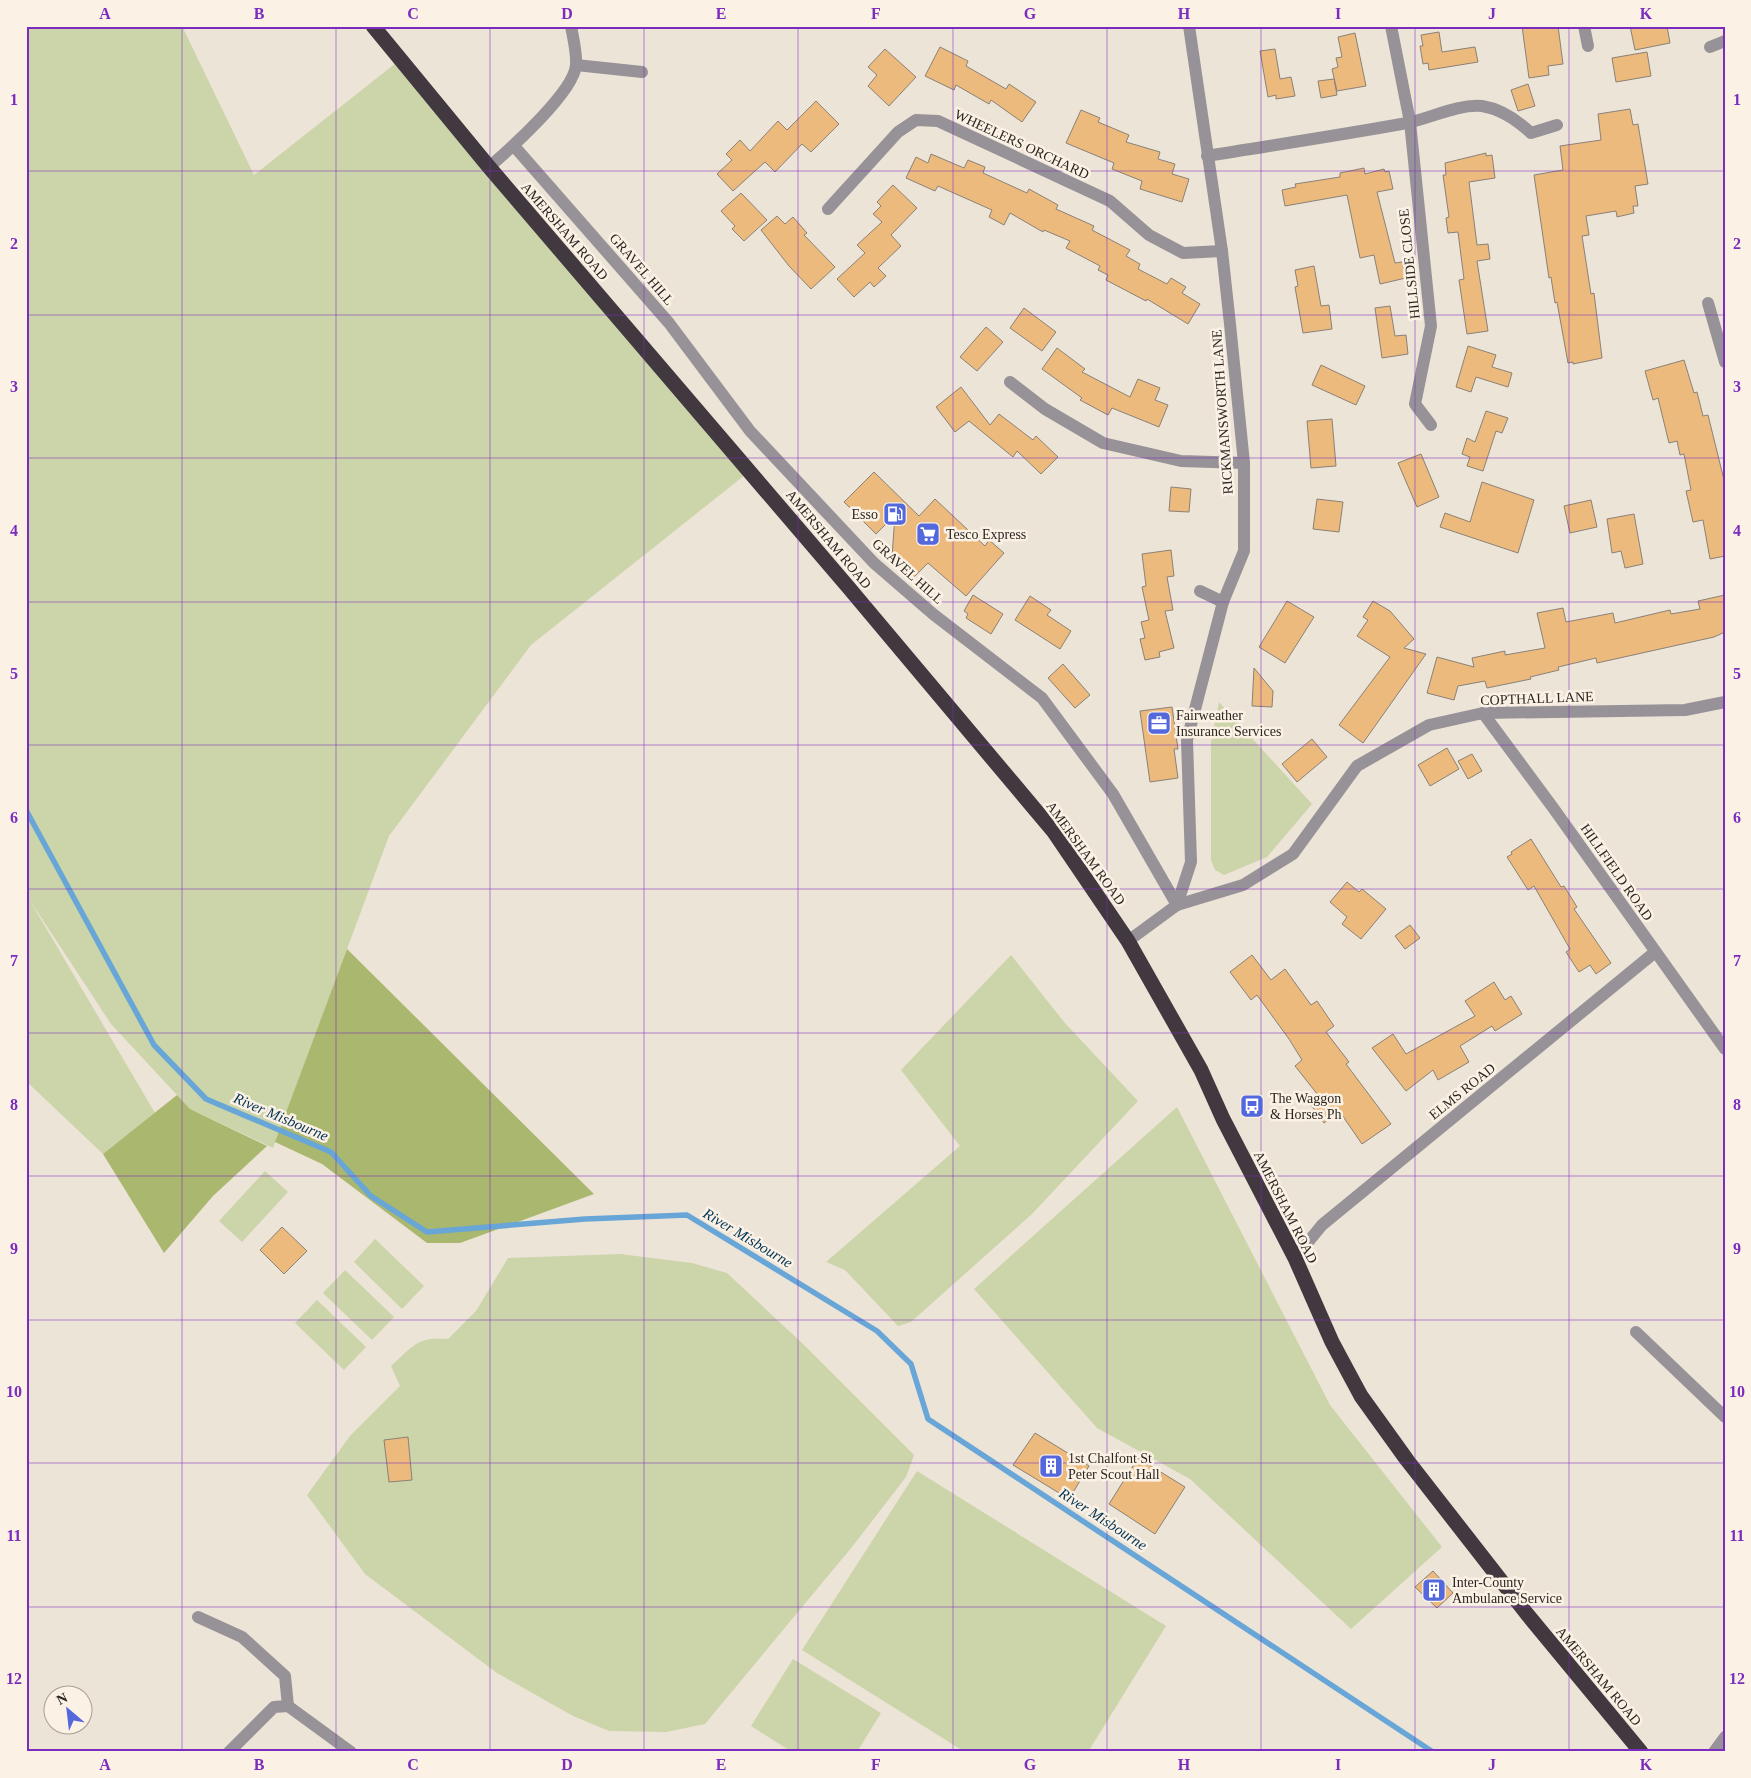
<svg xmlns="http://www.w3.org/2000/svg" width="1751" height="1778" font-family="Georgia,serif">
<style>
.green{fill:#ccd4a9}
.forest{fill:#aab76e}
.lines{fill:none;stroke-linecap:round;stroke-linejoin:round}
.stream{stroke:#67a6d7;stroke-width:5.5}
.building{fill:#ecba7d;stroke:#8a8177}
.minor{stroke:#979297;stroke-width:12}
.highway{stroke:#413840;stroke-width:15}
.grid{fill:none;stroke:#7b2cbf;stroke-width:1;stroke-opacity:0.55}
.labels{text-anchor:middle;stroke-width:5;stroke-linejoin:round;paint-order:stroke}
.street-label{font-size:14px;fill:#2a2722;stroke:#fbf1e5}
.poi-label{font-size:14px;fill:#2a2722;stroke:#fbf1e5;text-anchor:start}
.water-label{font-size:15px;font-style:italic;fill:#013556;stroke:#fbf1e5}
.neatline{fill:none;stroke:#7b2cbf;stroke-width:2}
.grid-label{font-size:16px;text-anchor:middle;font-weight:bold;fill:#7b2cbf}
</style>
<rect width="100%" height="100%" fill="#ede4d8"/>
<g class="green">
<polygon points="26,26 182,26 254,175 401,59 750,471 531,645 389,836 273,1148 190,1109 111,1024 29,899 155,1113 103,1154 26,1081"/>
<polygon points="1219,702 1312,804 1267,857 1224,875 1215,870 1211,860 1211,742"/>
<polygon points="1011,955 1064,1022 1138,1101 1032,1214 911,1322 898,1326 845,1270 826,1262 960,1146 901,1070"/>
<polygon points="1177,1107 1330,1405 1442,1547 1351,1629 1190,1479 1097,1428 974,1289"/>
<polygon points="265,1171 288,1192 242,1242 219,1221"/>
<polygon points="375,1239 424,1286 402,1309 354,1262"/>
<path d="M620,1254L692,1263L727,1273L802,1343L914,1455L906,1477L852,1547L705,1724L666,1732L609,1731L573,1716L497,1673L365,1574L307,1495L350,1436L400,1386L391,1366C413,1346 418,1336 448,1339L476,1311L508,1258Z"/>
<polygon points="345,1270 394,1317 372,1340 323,1293"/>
<polygon points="317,1300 366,1347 344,1370 295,1323"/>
<polygon points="917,1471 1166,1626 1088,1752 965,1752 802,1650"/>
<polygon points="793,1659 881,1713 857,1752 792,1752 751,1726"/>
</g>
<g class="forest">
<polygon points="347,949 594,1194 460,1243 427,1243 322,1164 275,1142"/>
<polygon points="177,1095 190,1109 267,1146 213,1196 164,1253 103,1154"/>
</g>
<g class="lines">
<polyline class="stream" points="26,810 154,1045 206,1099 331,1152 371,1196 427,1232 585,1219 687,1215 877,1331 911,1364 928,1419 1433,1752"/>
</g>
<g class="building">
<polygon points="1522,26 1558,26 1563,64 1548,66 1549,75 1529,78"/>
<polygon points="1630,26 1667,26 1670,43 1635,50"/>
<polygon points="1439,32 1442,52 1475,47 1478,62 1429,70 1428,63 1423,64 1420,46 1423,46 1421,35"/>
<polygon points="1355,33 1366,86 1337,91 1332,69 1338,67 1336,58 1342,57 1338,37"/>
<polygon points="940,47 968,61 966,66 1006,89 1009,84 1036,102 1022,122 991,100 989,104 956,85 954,90 925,76"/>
<polygon points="885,49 916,77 889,106 868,86 877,75 868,67"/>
<polygon points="1275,49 1280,79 1291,77 1295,96 1276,99 1276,95 1268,97 1260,51"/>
<polygon points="1647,52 1651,76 1616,82 1612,58"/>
<polygon points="1334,79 1337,95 1321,98 1318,81"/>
<polygon points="1528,84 1535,106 1518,111 1511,90"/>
<polygon points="816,101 839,124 811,152 802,144 775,172 765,162 733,191 717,174 732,160 726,154 740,140 750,151 778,121 787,130"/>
<polygon points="1630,109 1633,125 1638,124 1648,184 1635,186 1638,206 1633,206 1634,213 1617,217 1616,211 1586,216 1589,235 1582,236 1591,294 1594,293 1602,358 1573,364 1573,362 1568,363 1557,302 1555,303 1551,277 1549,278 1534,175 1563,170 1560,146 1601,140 1598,114"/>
<polygon points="1081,110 1100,118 1098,122 1129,135 1126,142 1160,152 1158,159 1175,164 1172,174 1189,179 1182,202 1140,189 1142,181 1112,169 1114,163 1066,143"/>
<polygon points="1486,153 1486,156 1492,155 1495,178 1469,182 1477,245 1488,244 1490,259 1477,261 1488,331 1467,334 1459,280 1464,279 1458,232 1448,233 1446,218 1449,217 1443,175 1446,175 1445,163"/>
<polygon points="931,154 964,168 968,160 985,167 983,173 1027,193 1029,189 1058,205 1056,209 1094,226 1092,230 1130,250 1126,256 1140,264 1138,269 1167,284 1171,278 1186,287 1182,293 1200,304 1188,324 1147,299 1146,301 1106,280 1108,275 1098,270 1100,266 1066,248 1070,241 1044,230 1043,232 1010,213 1004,225 989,217 992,210 938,186 935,191 906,178 916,157 928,163"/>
<polygon points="1364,168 1365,174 1384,169 1385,172 1389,171 1393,189 1377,192 1395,263 1402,262 1406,278 1380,284 1374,255 1360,258 1347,195 1285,206 1282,190 1296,187 1295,184 1340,177 1340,173"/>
<polygon points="893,185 917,208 891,235 901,246 878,268 886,276 874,287 870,282 854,297 837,279 865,253 857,245 882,222 873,214 881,206 877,202"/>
<polygon points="741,193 767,220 744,241 732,229 735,226 721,211"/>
<polygon points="777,216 785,224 793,217 807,233 804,235 835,267 811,289 789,266 761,230"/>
<polygon points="1314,266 1321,306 1329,305 1332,329 1303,333 1295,287 1298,286 1295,270"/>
<polygon points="1390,306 1395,336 1406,335 1408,354 1382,358 1375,308"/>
<polygon points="1024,308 1056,332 1042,351 1010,328"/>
<polygon points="986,327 1003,342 977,371 960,357"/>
<polygon points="1468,346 1496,355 1492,367 1512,373 1508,387 1476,377 1471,392 1456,387"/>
<polygon points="1057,348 1085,369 1082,372 1130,397 1138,379 1160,388 1155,400 1168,405 1159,427 1112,408 1108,415 1080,400 1082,398 1042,369"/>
<polygon points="1684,360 1694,393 1697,392 1703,416 1708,415 1725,484 1725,556 1710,559 1703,520 1693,522 1686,491 1691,490 1684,454 1680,455 1677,441 1669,443 1658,398 1653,400 1645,371"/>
<polygon points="1321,365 1365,386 1356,405 1312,385"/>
<polygon points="961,387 990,425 999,414 1033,440 1036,436 1058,457 1041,474 1017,451 1013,457 969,421 955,432 936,407"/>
<polygon points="1486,411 1508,418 1502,433 1496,431 1483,471 1467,466 1470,457 1462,454 1467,438 1475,442"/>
<polygon points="1332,419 1336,466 1311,468 1307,421"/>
<polygon points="1421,454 1439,497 1417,507 1398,463"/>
<polygon points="874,472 919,516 935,499 985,546 989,540 1004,553 966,596 928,563 914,577 892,557 895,515 876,534 844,502"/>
<polygon points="1482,482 1534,500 1518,553 1440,527 1445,513 1470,522"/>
<polygon points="1171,487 1191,489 1189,512 1169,511"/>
<polygon points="1317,499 1343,502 1339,532 1313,529"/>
<polygon points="1591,500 1597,527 1570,533 1564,506"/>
<polygon points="1634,514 1643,564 1625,568 1621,551 1612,553 1607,519"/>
<polygon points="1171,550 1174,576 1167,577 1173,610 1165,611 1174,648 1159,652 1160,657 1145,660 1140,639 1145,638 1141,622 1149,620 1142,587 1146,586 1142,554"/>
<polygon points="973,595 1003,614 991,634 966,618 968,614 964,611"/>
<polygon points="1725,595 1725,632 1714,637 1597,663 1596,658 1558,667 1559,670 1530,677 1531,679 1487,688 1485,681 1458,686 1454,700 1427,693 1437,657 1474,667 1472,658 1505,651 1505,655 1545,648 1537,613 1563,608 1566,622 1613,613 1615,623 1670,610 1671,614 1700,609 1698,601"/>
<polygon points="1030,596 1051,610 1047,615 1071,631 1060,649 1015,620"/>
<polygon points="1287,601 1314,617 1285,663 1259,647"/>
<polygon points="1373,601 1390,611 1414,639 1404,648 1426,654 1363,743 1339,725 1390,657 1357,636 1368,620 1363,617"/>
<polygon points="1063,664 1090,695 1075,708 1048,678"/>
<polygon points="1254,668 1273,691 1272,707 1252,706"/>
<polygon points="1172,707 1178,749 1174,749 1178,778 1150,782 1140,711"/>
<polygon points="1312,739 1327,757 1297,782 1282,764"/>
<polygon points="1447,748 1459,769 1430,786 1418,765"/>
<polygon points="1472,754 1482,771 1468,779 1458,761"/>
<polygon points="1531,839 1561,887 1564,886 1577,907 1574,909 1611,963 1596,974 1590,965 1579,972 1566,952 1570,949 1534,886 1528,890 1507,857 1512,854 1511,852"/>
<polygon points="1347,882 1359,892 1362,889 1386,909 1361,939 1342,924 1347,917 1330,902"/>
<polygon points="1410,925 1420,938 1405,949 1395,936"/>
<polygon points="1252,955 1271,980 1285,969 1311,1005 1317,1001 1334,1026 1326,1032 1349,1062 1346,1064 1391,1124 1362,1144 1342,1115 1335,1120 1332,1117 1324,1123 1309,1102 1318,1095 1295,1066 1302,1060 1289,1039 1257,995 1251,1000 1230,972"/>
<polygon points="1494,982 1505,1000 1511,996 1522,1014 1495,1031 1492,1026 1460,1046 1469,1062 1438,1080 1433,1070 1406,1091 1372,1048 1393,1034 1406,1054 1475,1016 1465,1001"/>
<polygon points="282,1227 307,1251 284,1274 260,1250"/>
<polygon points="1035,1433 1089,1466 1069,1499 1013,1465"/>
<polygon points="408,1437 412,1480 389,1482 384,1440"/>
<polygon points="1138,1458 1185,1487 1155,1534 1109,1504"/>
<polygon points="1433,1571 1453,1593 1437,1608 1415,1587"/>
</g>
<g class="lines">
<g class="minor">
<polyline points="1391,26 1410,122 1431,326 1415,404 1431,425"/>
<polyline points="1584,26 1588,46"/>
<polyline points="1710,47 1725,41"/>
<polyline points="576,65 642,72"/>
<polyline points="514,146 669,323 750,431 874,563 933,614 1042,698 1113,794 1177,905"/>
<path d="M1207,156C1274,145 1341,135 1407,123C1431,118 1457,104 1482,106C1501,109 1517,120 1531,133L1557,125"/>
<path d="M489,167C510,149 574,92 576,65C577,53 573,38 571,26"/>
<polyline points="828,209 898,132 916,120 938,121 1110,201 1149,235 1183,253 1222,251"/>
<polyline points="1708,303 1725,362"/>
<polyline points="1010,382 1045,409 1103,443 1181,461 1244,463"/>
<polyline points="1200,591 1223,602"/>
<polyline points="1483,713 1554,809 1725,1049"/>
<polyline points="1177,905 1243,885 1293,854 1357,766 1429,725 1483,713 1685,710 1725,702"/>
<polyline points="1128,941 1177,905 1191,862 1187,740 1223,602 1244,551 1244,463 1230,324 1222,251 1189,26"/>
<polyline points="1295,1258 1322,1225 1654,953"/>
<polyline points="1636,1332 1725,1417"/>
<polyline points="198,1617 242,1637 285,1676 288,1706"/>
<polyline points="288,1706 351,1752"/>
<polyline points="229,1752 274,1707 288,1706"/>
<polyline points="1714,1752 1725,1737"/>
</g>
<polyline class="highway" points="373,26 489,167 849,588 1054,832 1128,941 1201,1070 1223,1119 1295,1258 1332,1342 1361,1396 1407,1460 1527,1614 1641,1752"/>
</g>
<path class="grid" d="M182,26V1752M336,26V1752M490,26V1752M644,26V1752M798,26V1752M953,26V1752M1107,26V1752M1261,26V1752M1415,26V1752M1569,26V1752M26,171H1725M26,315H1725M26,458H1725M26,602H1725M26,745H1725M26,889H1725M26,1033H1725M26,1176H1725M26,1320H1725M26,1463H1725M26,1607H1725"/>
<defs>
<g id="fuel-square" transform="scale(1.25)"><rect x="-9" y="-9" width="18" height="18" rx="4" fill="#5468de" stroke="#fbf1e5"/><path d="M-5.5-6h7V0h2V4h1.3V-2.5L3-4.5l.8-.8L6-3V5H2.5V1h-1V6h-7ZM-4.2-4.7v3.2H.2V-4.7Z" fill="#fff"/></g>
<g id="supermarket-square" transform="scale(1.25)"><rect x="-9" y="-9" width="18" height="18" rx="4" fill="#5468de" stroke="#fbf1e5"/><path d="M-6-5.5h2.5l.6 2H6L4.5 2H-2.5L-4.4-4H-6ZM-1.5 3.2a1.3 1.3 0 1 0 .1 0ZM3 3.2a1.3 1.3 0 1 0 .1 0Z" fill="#fff"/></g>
<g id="office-square" transform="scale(1.25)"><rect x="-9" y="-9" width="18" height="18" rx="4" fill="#5468de" stroke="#fbf1e5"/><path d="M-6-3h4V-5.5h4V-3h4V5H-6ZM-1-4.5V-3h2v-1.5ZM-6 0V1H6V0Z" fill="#fff"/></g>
<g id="bus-square" transform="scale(1.25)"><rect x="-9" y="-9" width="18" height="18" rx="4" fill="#5468de" stroke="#fbf1e5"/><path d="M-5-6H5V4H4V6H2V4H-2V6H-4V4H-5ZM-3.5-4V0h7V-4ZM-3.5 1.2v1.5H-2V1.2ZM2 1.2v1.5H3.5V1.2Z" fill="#fff"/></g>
<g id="building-square" transform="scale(1.25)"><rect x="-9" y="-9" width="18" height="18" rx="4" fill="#5468de" stroke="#fbf1e5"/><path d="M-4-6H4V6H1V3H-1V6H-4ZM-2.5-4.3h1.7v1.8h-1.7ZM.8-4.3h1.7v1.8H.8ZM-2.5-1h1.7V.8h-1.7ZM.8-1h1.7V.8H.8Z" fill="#fff"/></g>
</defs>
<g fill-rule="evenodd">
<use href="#fuel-square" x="895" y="514"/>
<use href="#supermarket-square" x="928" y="534"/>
<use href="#office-square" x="1159" y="723"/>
<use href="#bus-square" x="1252" y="1106"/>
<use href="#building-square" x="1051" y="1466"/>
<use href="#building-square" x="1434" y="1590"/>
</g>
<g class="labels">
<g class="street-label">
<text transform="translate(1022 144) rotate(25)" y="5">WHEELERS ORCHARD</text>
<text transform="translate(565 231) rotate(49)" y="5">AMERSHAM ROAD</text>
<text transform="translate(1409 264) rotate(-96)" y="5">HILLSIDE CLOSE</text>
<text transform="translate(642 269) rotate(49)" y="5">GRAVEL HILL</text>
<text transform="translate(1222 412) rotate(-94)" y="5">RICKMANSWORTH LANE</text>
<text transform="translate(829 539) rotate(50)" y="5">AMERSHAM ROAD</text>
<text transform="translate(908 571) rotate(42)" y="5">GRAVEL HILL</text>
<text transform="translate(1537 698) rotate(-2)" y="5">COPTHALL LANE</text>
<text transform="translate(1086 853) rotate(54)" y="5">AMERSHAM ROAD</text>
<text transform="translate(1617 872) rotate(55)" y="5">HILLFIELD ROAD</text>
<text transform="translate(1462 1091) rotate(-39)" y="5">ELMS ROAD</text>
<text transform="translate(1286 1207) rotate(63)" y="5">AMERSHAM ROAD</text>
<text transform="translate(1599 1676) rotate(50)" y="5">AMERSHAM ROAD</text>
</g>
<g class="poi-label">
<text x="878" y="519" text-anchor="end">Esso</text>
<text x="946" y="539">Tesco Express</text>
<text x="1176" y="720">Fairweather<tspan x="1176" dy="16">Insurance Services</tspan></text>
<text x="1270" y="1103">The Waggon<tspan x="1270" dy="16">&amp; Horses Ph</tspan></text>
<text x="1068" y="1463">1st Chalfont St<tspan x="1068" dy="16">Peter Scout Hall</tspan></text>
<text x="1452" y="1587">Inter-County<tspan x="1452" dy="16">Ambulance Service</tspan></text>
</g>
<g class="water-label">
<text transform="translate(281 1117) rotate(23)" y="5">River Misbourne</text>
<text transform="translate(748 1238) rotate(31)" y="5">River Misbourne</text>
<text transform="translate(1103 1519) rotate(33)" y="5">River Misbourne</text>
</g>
</g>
<rect width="1751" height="1778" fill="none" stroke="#fbf1e5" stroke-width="55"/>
<g transform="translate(68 1710) rotate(332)"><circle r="24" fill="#fbf1e5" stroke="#a7a097"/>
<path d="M0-4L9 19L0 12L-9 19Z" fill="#5468de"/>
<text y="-8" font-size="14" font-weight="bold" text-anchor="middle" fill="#2a2722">N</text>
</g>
<rect x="28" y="28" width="1696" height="1722" class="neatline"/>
<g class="grid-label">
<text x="105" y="19">A</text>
<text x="259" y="19">B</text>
<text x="413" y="19">C</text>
<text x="567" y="19">D</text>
<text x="721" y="19">E</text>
<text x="876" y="19">F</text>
<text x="1030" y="19">G</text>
<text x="1184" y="19">H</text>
<text x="1338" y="19">I</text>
<text x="1492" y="19">J</text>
<text x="1646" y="19">K</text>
<text x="14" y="105">1</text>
<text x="1737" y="105">1</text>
<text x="14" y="249">2</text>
<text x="1737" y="249">2</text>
<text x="14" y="392">3</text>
<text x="1737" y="392">3</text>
<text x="14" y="536">4</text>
<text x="1737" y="536">4</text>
<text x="14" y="679">5</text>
<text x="1737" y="679">5</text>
<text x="14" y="823">6</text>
<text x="1737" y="823">6</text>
<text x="14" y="966">7</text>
<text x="1737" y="966">7</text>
<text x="14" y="1110">8</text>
<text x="1737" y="1110">8</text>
<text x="14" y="1254">9</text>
<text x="1737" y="1254">9</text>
<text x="14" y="1397">10</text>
<text x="1737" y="1397">10</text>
<text x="14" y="1541">11</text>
<text x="1737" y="1541">11</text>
<text x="14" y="1684">12</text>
<text x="1737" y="1684">12</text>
<text x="105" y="1770">A</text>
<text x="259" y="1770">B</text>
<text x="413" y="1770">C</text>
<text x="567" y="1770">D</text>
<text x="721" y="1770">E</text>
<text x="876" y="1770">F</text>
<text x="1030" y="1770">G</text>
<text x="1184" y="1770">H</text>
<text x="1338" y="1770">I</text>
<text x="1492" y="1770">J</text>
<text x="1646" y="1770">K</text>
</g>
</svg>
